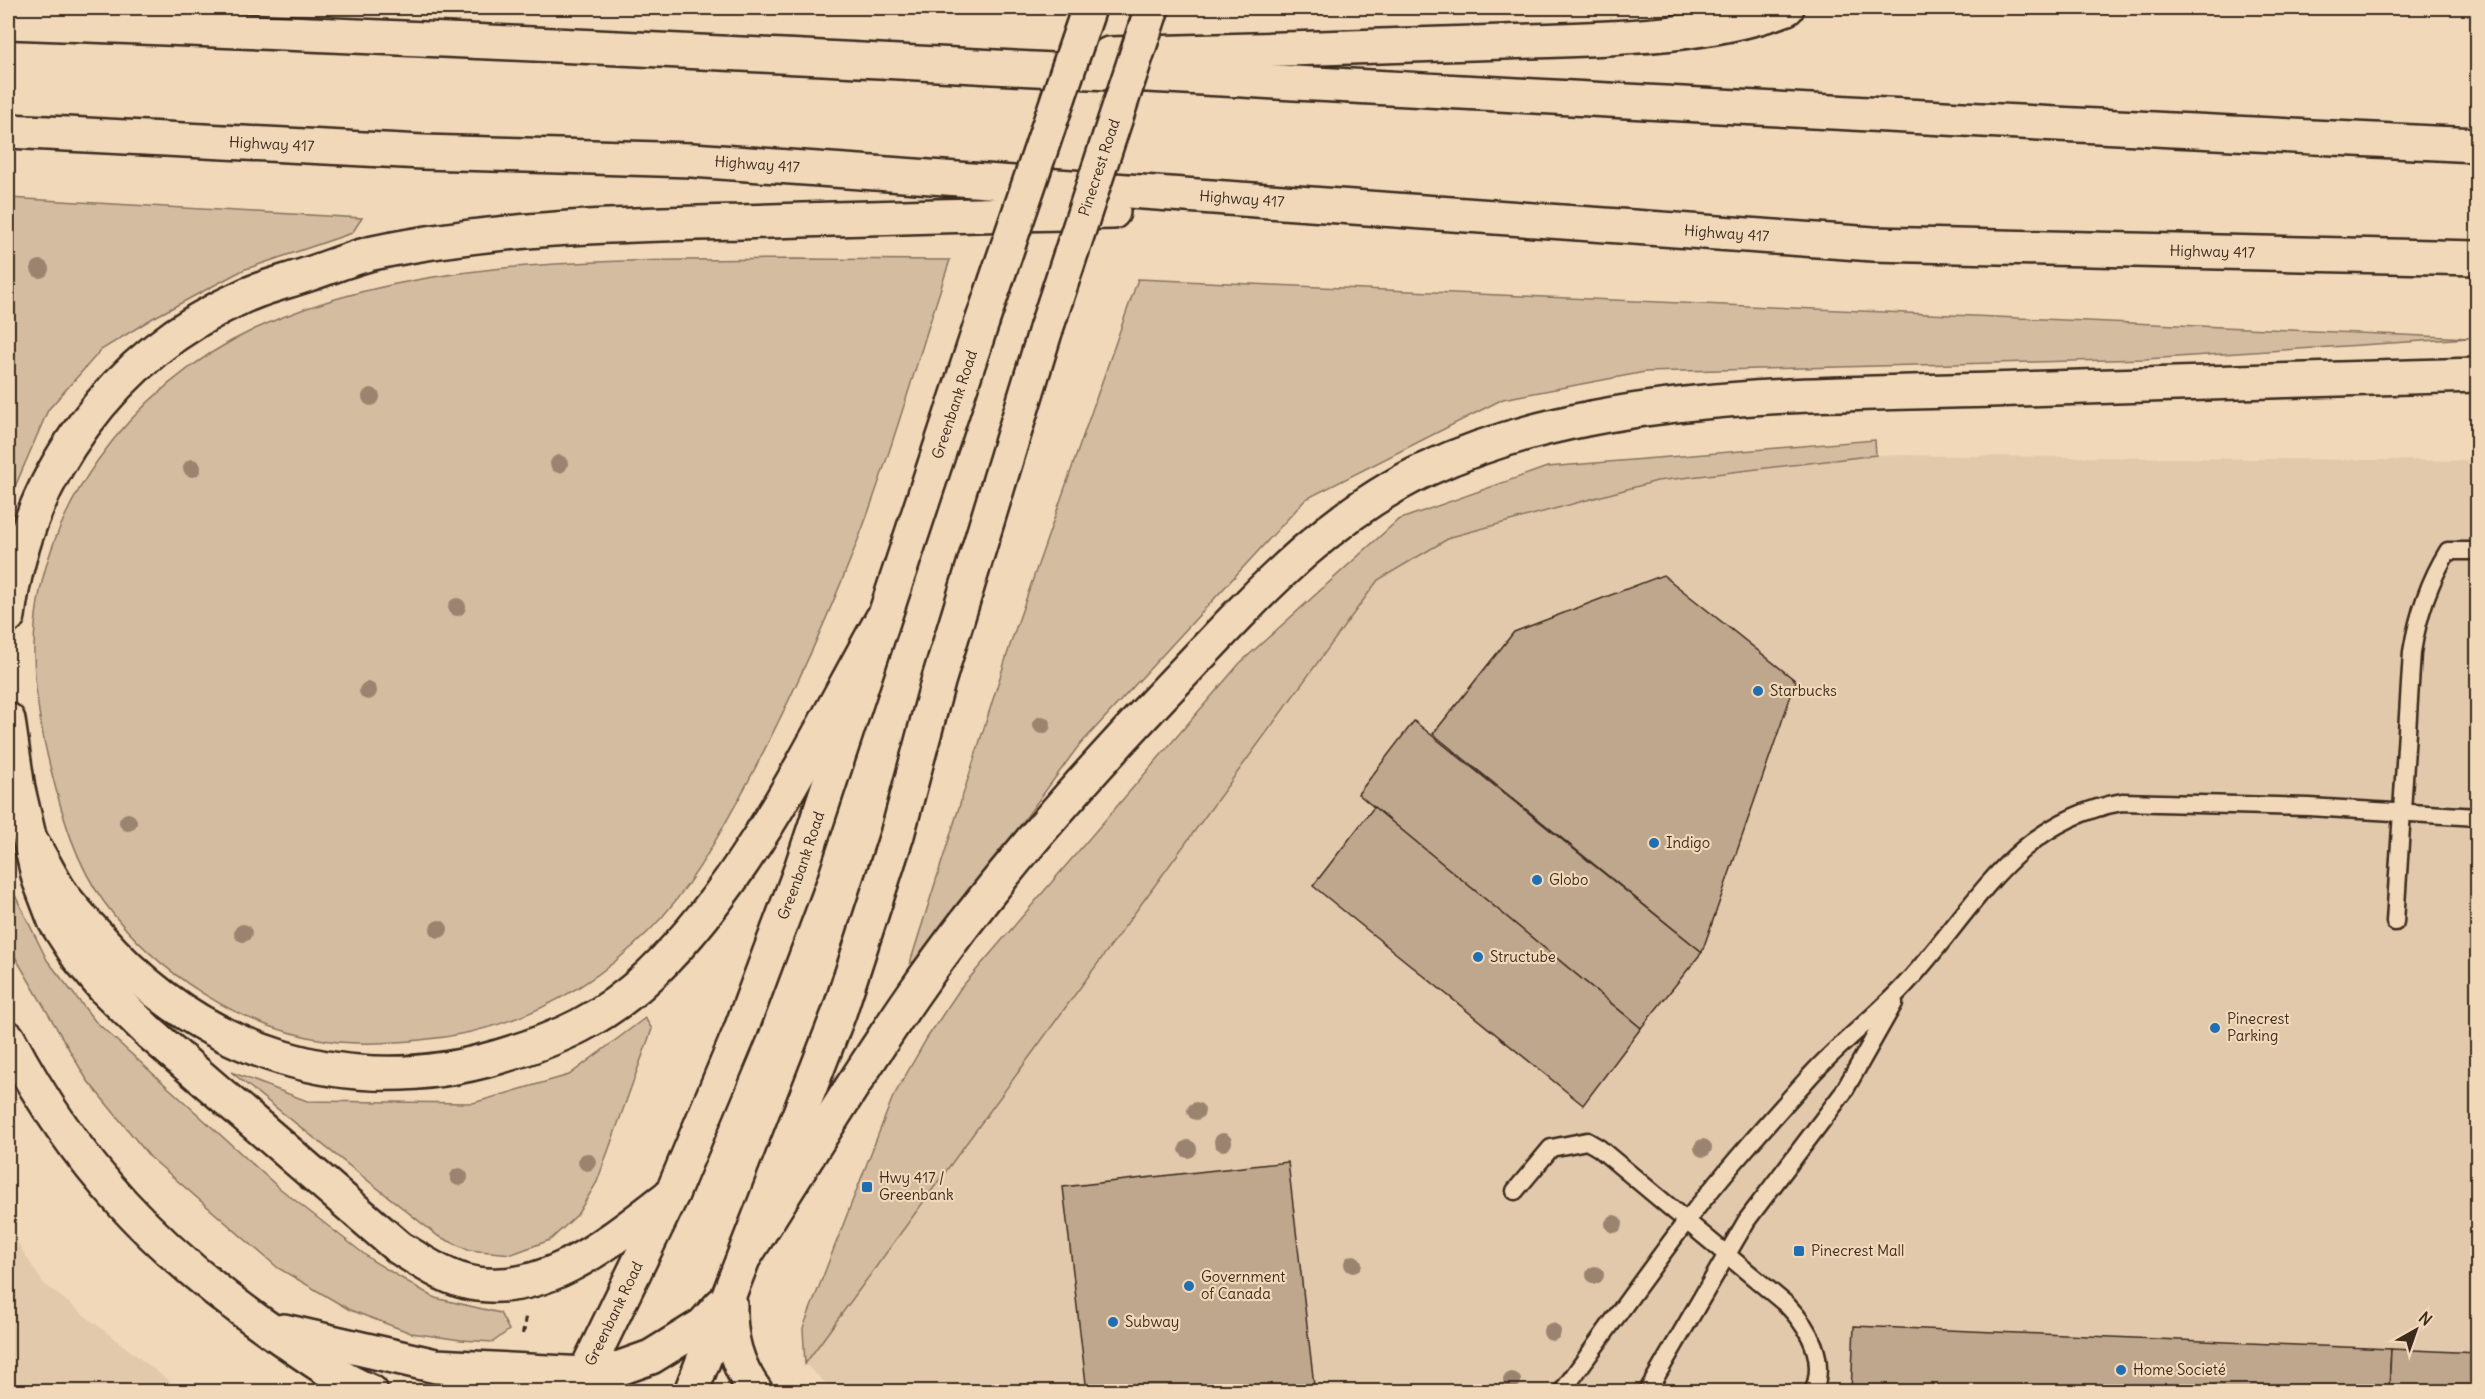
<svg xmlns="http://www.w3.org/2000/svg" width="2485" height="1399" font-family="Delius,sans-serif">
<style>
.built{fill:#e2c9ac}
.green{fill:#d3bca0;stroke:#87735f;stroke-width:1.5}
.building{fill:#bfa78e;stroke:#3b2a1e;stroke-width:1.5}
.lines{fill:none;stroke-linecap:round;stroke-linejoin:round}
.service-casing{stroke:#3b2a1e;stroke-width:21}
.secondary-casing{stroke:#3b2a1e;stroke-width:38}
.motorway-casing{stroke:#3b2a1e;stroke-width:38}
.path{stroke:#3b2a1e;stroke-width:4;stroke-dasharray:6 4.5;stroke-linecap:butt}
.service{stroke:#f1d8b9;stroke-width:16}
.secondary{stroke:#f1d8b9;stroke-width:33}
.motorway{stroke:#f1d8b9;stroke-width:33}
.secondary-bridge-casing{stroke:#3b2a1e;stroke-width:38;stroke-linecap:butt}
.secondary-bridge{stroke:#f1d8b9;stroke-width:33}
.tree{fill:#9a846f}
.poi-dot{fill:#1f6fb2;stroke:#f1d8b9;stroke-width:2}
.labels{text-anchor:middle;stroke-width:4.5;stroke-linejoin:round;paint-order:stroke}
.street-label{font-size:15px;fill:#3b2a1e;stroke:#f1d8b9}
.poi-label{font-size:15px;fill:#3b2a1e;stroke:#f1d8b9;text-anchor:start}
</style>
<rect width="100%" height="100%" fill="#f1d8b9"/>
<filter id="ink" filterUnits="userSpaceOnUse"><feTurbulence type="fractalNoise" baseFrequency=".0167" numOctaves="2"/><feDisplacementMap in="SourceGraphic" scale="12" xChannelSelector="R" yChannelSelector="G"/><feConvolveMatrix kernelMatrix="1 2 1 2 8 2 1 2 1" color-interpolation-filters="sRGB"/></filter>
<g filter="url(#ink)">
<g class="built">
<polygon points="1876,455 2477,461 2477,1391 835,1392 805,1364 1378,580 1451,537 1657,481"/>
<polygon points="8,1228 43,1283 182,1391 8,1391"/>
</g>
<g class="green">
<polygon points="8,198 362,218 352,233 243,270 153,318 101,350 48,410 8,503"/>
<path d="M792,259L950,260C920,350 895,443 861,532C829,617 791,699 749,780C720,833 692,888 649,931C586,994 509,1032 420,1040C391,1043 359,1045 330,1041C241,1029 156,973 104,902C76,864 62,815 51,770C41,732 35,694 34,655C32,514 132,386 255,329C416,254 619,261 792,259Z"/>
<polygon points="1138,279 2469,338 2146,359 1645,372 1503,399 1306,499 1077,748 921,960 910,963 1012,639"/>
<polygon points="1875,440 1876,455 1657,481 1451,537 1378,580 805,1364 803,1328 892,1099 927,1038 960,989 1240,663 1398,520 1547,467"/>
<polygon points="8,881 47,960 95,1021 278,1187 373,1261 435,1298 500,1313 509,1330 493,1342 461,1340 411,1333 350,1310 278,1268 150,1157 87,1080 8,945"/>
<polygon points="645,1018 652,1029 597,1182 577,1215 550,1240 512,1254 468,1250 438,1236 231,1072 307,1101 473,1103 569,1075"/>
</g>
<g class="building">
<polygon points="1663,575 1796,681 1702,952 1433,734 1514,632"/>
<polygon points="1414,721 1702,952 1641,1028 1358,794"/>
<polygon points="1374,807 1641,1028 1583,1105 1313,886"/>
<polygon points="1288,1162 1314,1385 1258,1392 1087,1392 1063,1187"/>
<polygon points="1854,1326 2391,1349 2389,1392 1851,1392"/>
<polygon points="2391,1349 2478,1353 2478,1392 2389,1392"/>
</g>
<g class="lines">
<g class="service-casing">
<g id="service">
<path d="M2395,922L2412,652C2418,615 2428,583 2448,551H2478"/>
<path d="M1515,1191L1551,1148L1587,1141L1599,1148L1787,1305C1809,1328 1827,1359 1813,1392"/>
<path d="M1562,1392C1603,1335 1643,1279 1685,1223C1724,1172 1768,1123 1811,1075C1840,1043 1874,1018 1903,987C1973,913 2011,822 2122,802L2309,807L2478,817"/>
<polyline points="1647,1392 1747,1220 1843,1093 1894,1003"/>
</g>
</g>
<g class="secondary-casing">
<g id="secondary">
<path d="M8,1038C76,1167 157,1252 277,1335C307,1356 337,1378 371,1392"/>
<path d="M730,1304C729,1337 736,1365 756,1392"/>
<polyline points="284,1331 436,1366 585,1374 620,1368 651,1357 703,1325 721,1305"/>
<path id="s1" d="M576,1392L672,1194L740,1032L800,872L982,322"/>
<polyline points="691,1392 839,1013 897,835 938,682 1046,329"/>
</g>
</g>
<g class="motorway-casing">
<g id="motorway">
<path d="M8,22C831,52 1654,106 2478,145"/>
<path d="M1109,54C1241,50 1372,47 1504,42C1595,38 1702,40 1787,8"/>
<path id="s2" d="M8,131L423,152L692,160L1873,244L2478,258"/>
<path d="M8,616C25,476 114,354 244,296C264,287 285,282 306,275C328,268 351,258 373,253C495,227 619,225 742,222C866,218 989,214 1113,212"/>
<path d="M8,720L18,789L39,879L55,921L79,958L105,989L150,1033L398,1247C422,1262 448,1280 477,1284C551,1295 617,1235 672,1194"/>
<path d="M31,841C40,856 48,872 57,887C68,905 84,921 98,936C200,1053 348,1101 498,1057C559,1039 604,1019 650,975C751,878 814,740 882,619"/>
<path d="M746,1254C801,1168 854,1080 912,996C992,880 1088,773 1185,671C1258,594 1329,515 1427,469C1595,391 1809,395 1990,390C2153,385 2315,379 2478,375"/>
</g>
</g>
<polyline class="path" points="523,1334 526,1317"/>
<use href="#service" class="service"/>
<use href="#secondary" class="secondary"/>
<use href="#motorway" class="motorway"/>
<g class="secondary-bridge-casing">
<g id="secondary-bridge">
<polyline points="982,322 1089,8"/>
<path id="s3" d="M1046,329L1152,8"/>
</g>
</g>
<use href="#secondary-bridge" class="secondary-bridge"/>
</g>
<g class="tree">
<circle cx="40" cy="269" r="9"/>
<circle cx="371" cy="397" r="9"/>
<circle cx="559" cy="464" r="9"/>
<circle cx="192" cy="468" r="9"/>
<circle cx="457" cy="607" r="9"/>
<circle cx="368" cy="691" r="9"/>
<circle cx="1042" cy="725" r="9"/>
<circle cx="128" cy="822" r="9"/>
<circle cx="439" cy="929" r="9"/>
<circle cx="243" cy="933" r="9"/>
<circle cx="1196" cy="1111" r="9"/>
<circle cx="1223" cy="1142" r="9"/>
<circle cx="1703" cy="1148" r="9"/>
<circle cx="1188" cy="1149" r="9"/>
<circle cx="587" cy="1162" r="9"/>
<circle cx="459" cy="1177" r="9"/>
<circle cx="1614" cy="1224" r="9"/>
<circle cx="1353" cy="1264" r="9"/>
<circle cx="1595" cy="1275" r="9"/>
<circle cx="1552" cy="1332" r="9"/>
<circle cx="1512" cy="1381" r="9"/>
</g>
</g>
<g class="poi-dot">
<circle cx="1758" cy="691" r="6"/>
<circle cx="1654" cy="843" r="6"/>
<circle cx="1537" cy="880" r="6"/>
<circle cx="1478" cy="957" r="6"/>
<circle cx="2215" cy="1028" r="6"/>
<rect x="861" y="1181" width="12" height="12" rx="3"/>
<rect x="1793" y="1245" width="12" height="12" rx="3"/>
<circle cx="1189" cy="1286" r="6"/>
<circle cx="1113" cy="1322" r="6"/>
<circle cx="2121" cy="1370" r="6"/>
</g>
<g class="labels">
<g class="street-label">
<text dy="5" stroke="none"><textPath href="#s2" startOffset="264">Highway 417</textPath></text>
<text dy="5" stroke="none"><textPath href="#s2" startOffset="750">Highway 417</textPath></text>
<text dy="5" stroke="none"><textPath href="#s3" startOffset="170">Pinecrest Road</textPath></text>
<text dy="5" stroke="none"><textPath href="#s2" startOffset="1236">Highway 417</textPath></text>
<text dy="5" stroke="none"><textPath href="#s2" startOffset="1722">Highway 417</textPath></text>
<text dy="5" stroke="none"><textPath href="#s2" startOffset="2208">Highway 417</textPath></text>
<text dy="5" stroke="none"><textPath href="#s1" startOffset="1059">Greenbank Road</textPath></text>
<text dy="5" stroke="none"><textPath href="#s1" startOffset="573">Greenbank Road</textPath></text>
<text dy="5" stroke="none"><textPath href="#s1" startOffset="87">Greenbank Road</textPath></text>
</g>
<g class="poi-label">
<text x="1770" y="696">Starbucks</text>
<text x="1666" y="848">Indigo</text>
<text x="1549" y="885">Globo</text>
<text x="1490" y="962">Structube</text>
<text x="2227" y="1024">Pinecrest<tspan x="2227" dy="17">Parking</tspan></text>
<text x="879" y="1183">Hwy 417 /<tspan x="879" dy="17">Greenbank</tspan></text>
<text x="1811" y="1256">Pinecrest Mall</text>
<text x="1201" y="1282">Government<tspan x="1201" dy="17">of Canada</tspan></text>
<text x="1125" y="1327">Subway</text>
<text x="2133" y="1375">Home Societé</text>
</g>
</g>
<rect width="2485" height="1399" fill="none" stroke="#f1d8b9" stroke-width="30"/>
<rect x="15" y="15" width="2455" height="1369" fill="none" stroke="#3b2a1e" stroke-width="2" filter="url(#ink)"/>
<g transform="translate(2416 1330) rotate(40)" stroke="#f1d8b9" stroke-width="4.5" paint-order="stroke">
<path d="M0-4.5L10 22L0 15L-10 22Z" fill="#3b2a1e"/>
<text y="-9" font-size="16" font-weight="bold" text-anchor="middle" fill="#3b2a1e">N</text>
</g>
</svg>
